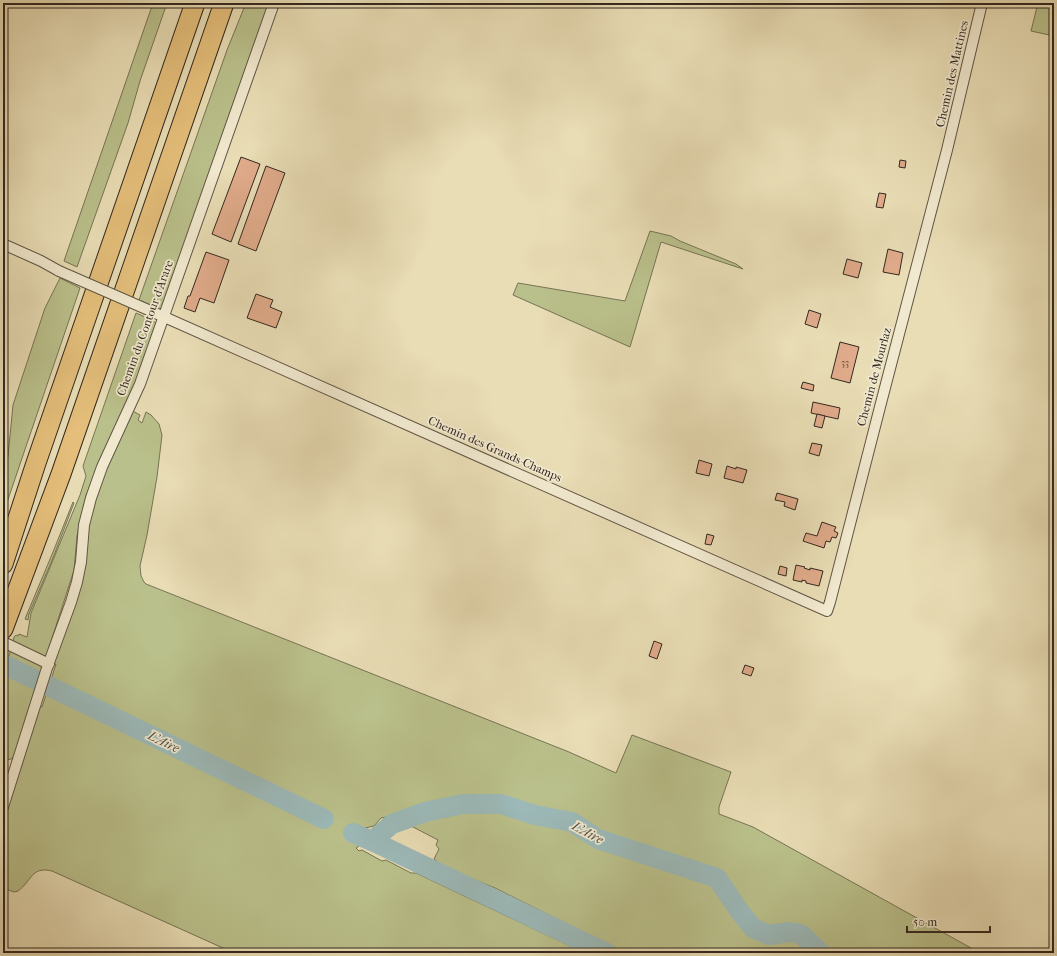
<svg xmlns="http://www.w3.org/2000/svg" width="1057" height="956" font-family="'IM FELL French Canon',serif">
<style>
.green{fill:#bac08b;stroke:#767455}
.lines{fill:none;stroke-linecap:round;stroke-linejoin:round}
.river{stroke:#9cb9b8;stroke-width:20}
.building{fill:#e0ab8b;stroke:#33281f}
.street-casing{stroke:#605544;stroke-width:12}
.highway-casing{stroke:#33281f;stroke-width:21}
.street{stroke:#f1e9cf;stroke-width:10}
.highway{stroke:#e4be7a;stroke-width:19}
.street-bridge-casing{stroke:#605544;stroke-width:12;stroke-linecap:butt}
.street-bridge{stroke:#f1e9cf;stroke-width:10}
.labels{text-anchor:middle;stroke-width:3.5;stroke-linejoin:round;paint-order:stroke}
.number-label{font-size:10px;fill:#5e493a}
.street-label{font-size:12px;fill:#33281f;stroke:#f1e9cf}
.water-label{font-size:13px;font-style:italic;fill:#4d4c45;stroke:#f1e9cf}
</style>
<rect width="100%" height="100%" fill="#e9ddb5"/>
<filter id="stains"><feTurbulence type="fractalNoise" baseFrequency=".005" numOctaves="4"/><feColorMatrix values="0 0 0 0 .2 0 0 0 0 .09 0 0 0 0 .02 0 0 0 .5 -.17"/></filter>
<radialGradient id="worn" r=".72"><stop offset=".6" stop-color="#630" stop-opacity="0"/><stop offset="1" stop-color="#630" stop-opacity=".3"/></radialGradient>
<g class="green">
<polygon points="153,3 167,3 140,81 128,123 77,267 64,261"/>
<polygon points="246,3 269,3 162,309 159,309 139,300 227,50"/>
<polygon points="1038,3 1054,3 1054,36 1031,31"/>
<polygon points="650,231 671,236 680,241 736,264 743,269 661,242 630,347 513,295 518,283 625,301"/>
<polygon points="60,278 80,288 3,514 3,476 8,456 13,405 45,308"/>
<polygon points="136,313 152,320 157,324 142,368 102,456 86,496 77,536 74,570 46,657 13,642 14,637 16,635 18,636 19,634 27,637 31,613 80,495 86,476 83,466"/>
<path d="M129,409L140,415L138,420L142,423L146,412L151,415L159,424L162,435L157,477L147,535L140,566L141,576L144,582L146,584L569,752L616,773L632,735L731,772L719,807V814L753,827L980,953H625L495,888L445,868L434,859L439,849L436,845L438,840L392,816L381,818L374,826L352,831L359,846L356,848L359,851L362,850L382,861L386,860L411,873H416L585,953H234L52,871C31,866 32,881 18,891L14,892L3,888V807L36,702L42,707L56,664H49L71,602L84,525Z"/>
<polygon points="73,502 74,503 53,558 29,614 28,620 25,619 53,552"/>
<polygon points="11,650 43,665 41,675 8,658"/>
<polygon points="3,672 37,689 15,756 11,759 3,761"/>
</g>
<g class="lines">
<g class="river">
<polyline points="3,664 324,819"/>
<polyline points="353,833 372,841 392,824 425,812 463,804 501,804 535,815 572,822 598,839 717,878 740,912 753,928 769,935 789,932 801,934 821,953"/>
<polyline points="372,841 607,953"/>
</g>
</g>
<g class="building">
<polygon points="241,157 260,164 231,242 212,234"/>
<polygon points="900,160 906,161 905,168 899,167"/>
<polygon points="266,166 285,173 256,251 238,244"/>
<polygon points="879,193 886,194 883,208 876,207"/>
<polygon points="888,249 903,253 899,275 883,272"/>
<polygon points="206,252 229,260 214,303 200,298 195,312 184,308 188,296 190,296"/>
<polygon points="847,259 862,263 858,278 843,274"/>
<polygon points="256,294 273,300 270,307 282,312 276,328 247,318"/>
<polygon points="809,310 821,314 817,328 805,324"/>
<polygon points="840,342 859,347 850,383 831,378"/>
<polygon points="803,382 814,385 813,391 801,388"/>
<polygon points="813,402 840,408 838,419 811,413"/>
<polygon points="817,414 825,416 822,428 814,426"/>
<polygon points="812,443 822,445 819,456 809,453"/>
<polygon points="699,460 712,464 709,476 696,473"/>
<polygon points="727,466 736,469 736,467 747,470 743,483 724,478"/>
<polygon points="777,493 798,499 795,510 784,506 785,502 775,500"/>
<polygon points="822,522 836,527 834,531 838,533 836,538 832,537 830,542 826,541 824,548 803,541 806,533 817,536"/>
<polygon points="707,534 714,536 711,545 705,544"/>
<polygon points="796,565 805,567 804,568 810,570 810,568 823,571 819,586 806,583 806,581 802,580 802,582 793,580"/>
<polygon points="780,566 787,568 786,576 778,574"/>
<polygon points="654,641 662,644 657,659 649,656"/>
<polygon points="745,665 754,668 751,676 742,673"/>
</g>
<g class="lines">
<g class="street-casing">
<g id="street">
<polyline points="3,244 41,261 59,271"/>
<polyline points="153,312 827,611 830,602 881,403 947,150 982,3"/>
<polyline points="3,642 49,664"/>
<polyline points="3,807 47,668 71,602 77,582 81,562 84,525 91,498 102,467 140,384 274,3"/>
</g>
</g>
<g class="highway-casing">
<g id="highway">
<polyline points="3,564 36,463 195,3"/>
<polyline points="3,629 61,474 224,3"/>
</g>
</g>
<use href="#street" class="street"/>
<use href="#highway" class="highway"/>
<g class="street-bridge-casing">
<polyline id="street-bridge" points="59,271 153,312"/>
</g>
<use href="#street-bridge" class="street-bridge"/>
</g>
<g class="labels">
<g class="number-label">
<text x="845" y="366">33</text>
</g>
<g class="street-label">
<text transform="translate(952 74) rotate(-77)" y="4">Chemin des Mattines</text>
<text transform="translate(145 328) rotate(-70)" y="4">Chemin du Contour d'Arare</text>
<text transform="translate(874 377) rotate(-75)" y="4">Chemin de Mourlaz</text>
<text transform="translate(495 449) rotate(24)" y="4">Chemin des Grands-Champs</text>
</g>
<g class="water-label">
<text transform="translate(164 741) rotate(26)" y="5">L'Aire</text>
<text transform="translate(588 832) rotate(28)" y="5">L'Aire</text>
</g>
</g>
<rect width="1057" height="956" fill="none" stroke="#e9ddb5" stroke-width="16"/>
<rect x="4" y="4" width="1049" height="948" fill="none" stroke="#33281f" stroke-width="2"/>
<rect x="8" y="8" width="1041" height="940" fill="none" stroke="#33281f"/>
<path d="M907 926v6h83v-6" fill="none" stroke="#33281f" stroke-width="2"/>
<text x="913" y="926" font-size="12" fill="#33281f" stroke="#f1e9cf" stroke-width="3" paint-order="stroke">50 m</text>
<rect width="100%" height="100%" filter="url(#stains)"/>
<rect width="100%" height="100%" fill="url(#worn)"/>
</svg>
